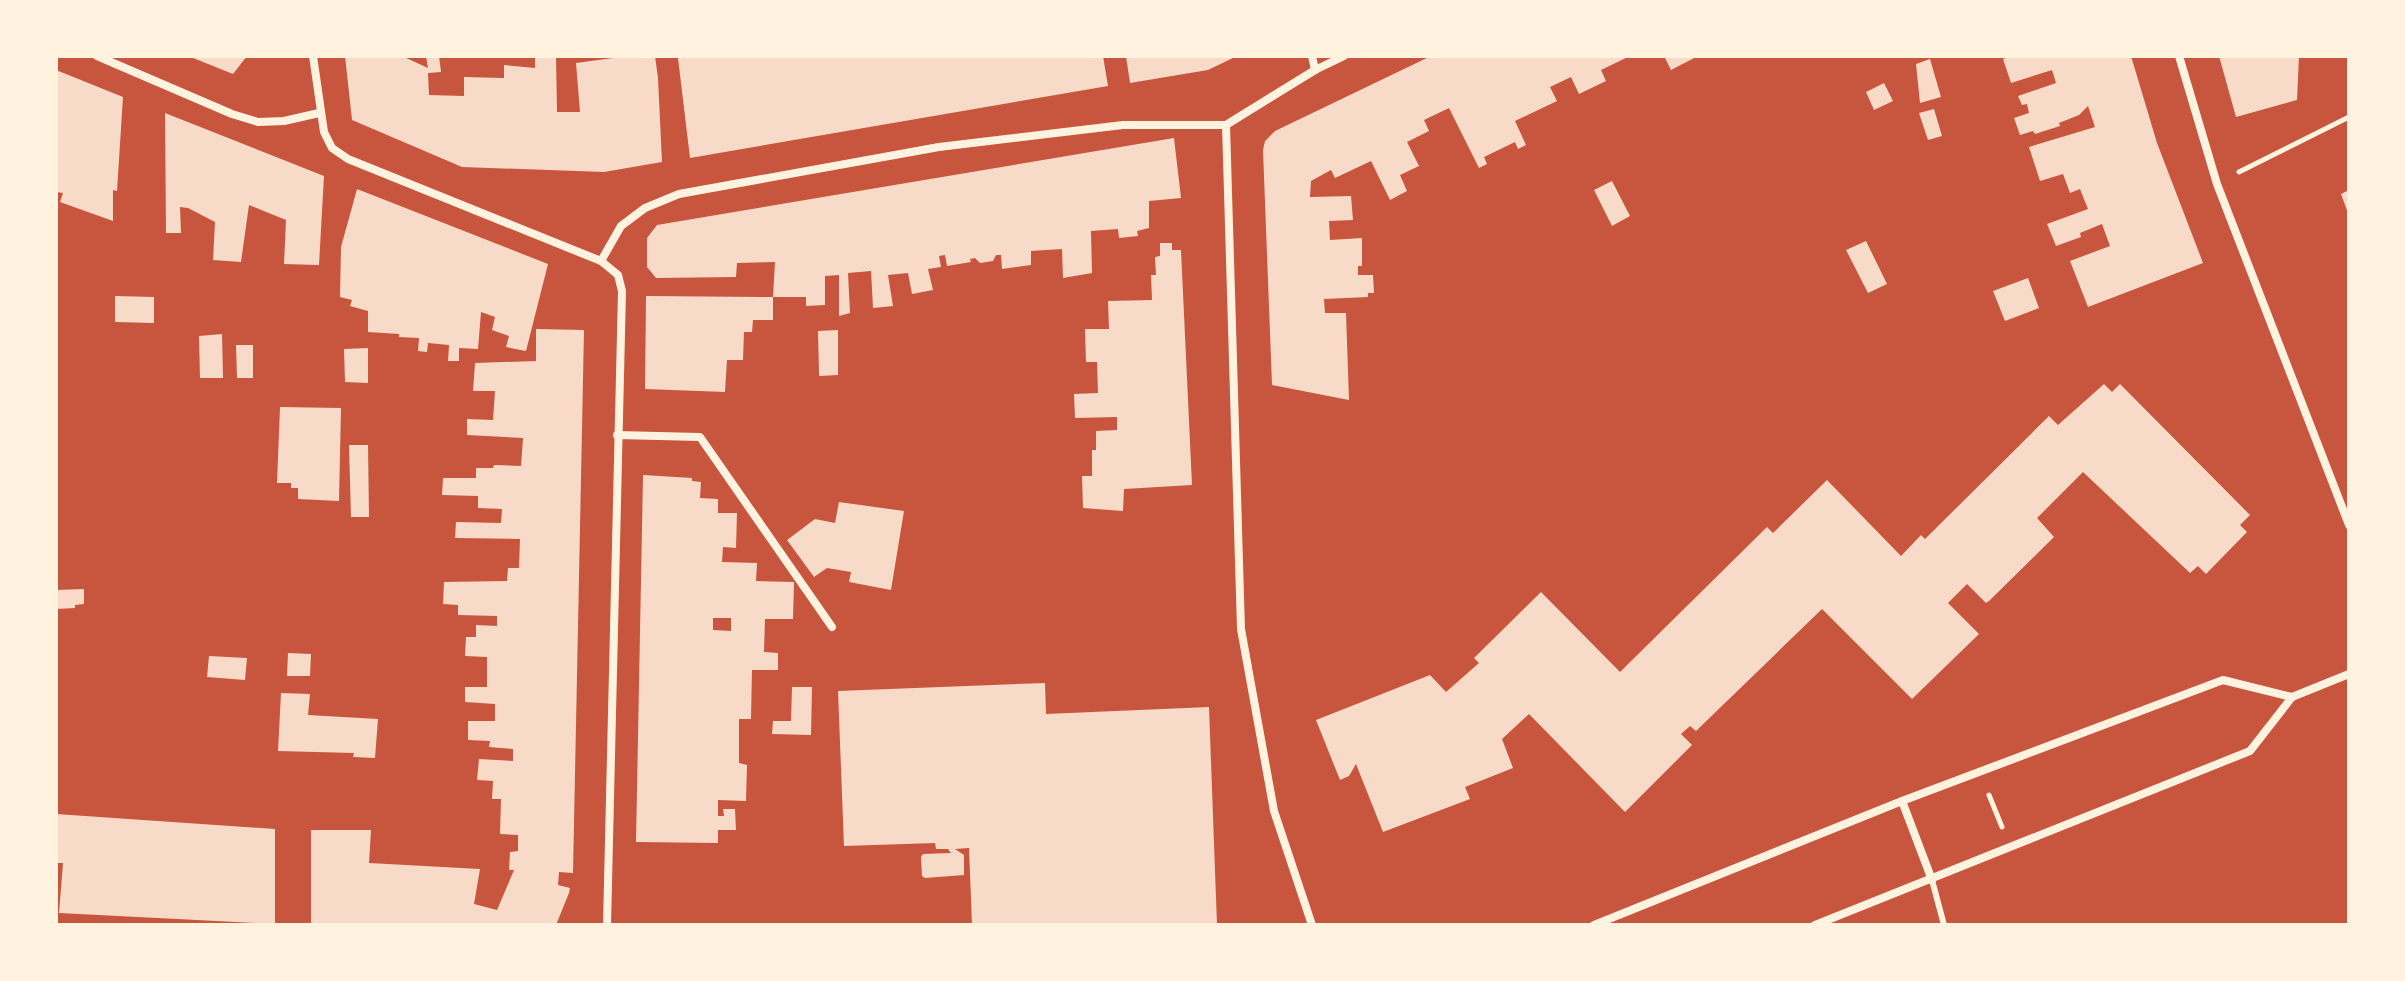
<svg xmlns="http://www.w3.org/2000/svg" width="2405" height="981" font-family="'Source Sans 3',sans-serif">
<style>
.building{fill:#f7dbc8;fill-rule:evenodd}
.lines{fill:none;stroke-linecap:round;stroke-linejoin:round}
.path{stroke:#fff3e0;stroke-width:5}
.service{stroke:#fff3e0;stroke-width:6}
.minor{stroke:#fff3e0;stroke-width:8}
</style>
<rect width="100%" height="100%" fill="#c8553d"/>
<g class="building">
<polygon points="188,56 247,56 233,74"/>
<polygon points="345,56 402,56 428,68 426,56 439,56 441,72 428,73 429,95 464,96 464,77 504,78 504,65 535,68 535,56 556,56 557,112 580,112 576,63 628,56 655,56 658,78 662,162 604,172 462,167 352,120"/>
<polygon points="694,56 1103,56 1108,86 690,158 678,58"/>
<polygon points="1126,56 1237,56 1208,70 1130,83"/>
<polygon points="1431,56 1630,56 1601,70 1606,81 1579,94 1571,77 1550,87 1557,101 1515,121 1526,145 1518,149 1515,142 1484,157 1487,164 1479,168 1449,108 1424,120 1429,131 1407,142 1419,166 1400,175 1407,191 1390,200 1371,161 1335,178 1331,170 1311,181 1310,197 1351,196 1353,220 1329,221 1330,240 1362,238 1362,266 1358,266 1358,275 1373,275 1374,293 1368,293 1368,297 1324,299 1325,313 1346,313 1349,400 1272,385 1263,150 1265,141 1275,131"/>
<polygon points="1664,56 1698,56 1671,70"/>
<polygon points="2011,56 2131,56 2157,143 2203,263 2088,307 2070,261 2110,246 2102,224 2080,233 2081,237 2056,246 2047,224 2088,209 2080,189 2070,193 2063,174 2040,181 2029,147 2095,127 2088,106 2079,115 2059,123 2060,126 2035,134 2033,131 2020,135 2014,118 2029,113 2027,104 2022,105 2018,96 2056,83 2052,70 2011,83 2003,59"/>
<polygon points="2219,56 2299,56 2297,100 2236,117"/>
<polygon points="1930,59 1941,97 1920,103 1916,64"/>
<polygon points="56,70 123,97 117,191 113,190 113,221 60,202 63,193 56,192"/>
<polygon points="1884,83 1893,101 1874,110 1866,92"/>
<polygon points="1934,109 1942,136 1928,140 1919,113"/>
<polygon points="165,113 324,176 319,265 284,264 286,220 249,205 241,262 213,260 215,222 188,208 180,207 181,233 166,233"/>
<polygon points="1174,138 1181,198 1149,201 1149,228 1137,231 1138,236 1119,238 1118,229 1091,231 1092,273 1063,278 1062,249 1031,251 1031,265 1002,269 1001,255 996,255 993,261 980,263 975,258 970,259 971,262 947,266 945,255 939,256 941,267 928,269 933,290 912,294 908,273 888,275 893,306 873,308 871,271 848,273 850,313 839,316 839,275 825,276 825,305 806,306 806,297 773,297 773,320 753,320 752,332 744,332 743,360 727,360 725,392 645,389 646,296 773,297 775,262 737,263 736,277 656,278 647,267 647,238 657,225"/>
<polygon points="1612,181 1630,216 1612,226 1594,190"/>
<polygon points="357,189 548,264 526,351 506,347 509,336 492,330 495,317 481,312 478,349 459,348 459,361 448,361 449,345 428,343 427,352 418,351 419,338 399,337 399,334 368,332 368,311 350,306 352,300 340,297 341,247"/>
<polygon points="2349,190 2349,216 2341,194"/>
<polygon points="1866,241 1887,284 1868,293 1846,250"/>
<polygon points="1160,243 1172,243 1172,250 1181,250 1192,485 1124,489 1123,511 1083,508 1082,476 1092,476 1092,450 1096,450 1096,431 1117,430 1117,417 1075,418 1074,394 1098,393 1097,362 1086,362 1085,329 1109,329 1108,301 1152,300 1151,275 1156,275 1155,257 1160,256"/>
<polygon points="2028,278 2039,308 2005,321 1993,291"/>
<polygon points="115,296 154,297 154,323 115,322"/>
<polygon points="536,329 584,330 573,873 559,872 558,885 570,888 569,893 556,925 311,925 311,830 371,830 369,863 480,869 474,904 497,910 514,870 509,870 510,852 518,851 518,835 500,834 501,799 492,799 493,781 477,780 479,759 513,761 513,749 489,747 490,741 468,740 468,721 495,721 495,704 465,702 465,687 487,687 487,657 465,656 466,637 476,637 476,625 497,626 497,616 458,615 458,605 443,604 444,582 507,581 508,568 519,568 520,539 455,538 456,522 501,523 502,509 478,508 478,496 442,495 443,478 476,478 476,468 493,468 494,465 521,466 523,438 467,435 467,419 493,420 495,391 473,391 475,363 536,361"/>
<polygon points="838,330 838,375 819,376 818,331"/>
<polygon points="222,334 223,378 200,378 199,336"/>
<polygon points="236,345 253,345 253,378 237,378"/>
<polygon points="368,348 368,383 345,382 344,349"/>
<polygon points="2104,384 2112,392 2120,384 2250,515 2240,525 2247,532 2206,574 2198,566 2190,573 2083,472 2037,518 2054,537 1989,601 1986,603 1967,584 1948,603 1979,634 1912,699 1822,609 1696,731 1690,726 1681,734 1692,745 1625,812 1529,714 1502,739 1513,768 1465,787 1470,799 1383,832 1356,764 1349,776 1340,780 1316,720 1430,675 1446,692 1479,663 1474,658 1541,592 1620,672 1767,527 1773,533 1827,480 1901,556 1921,535 1925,539 2049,416 2058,425"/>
<polygon points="280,407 341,408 339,501 298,499 298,488 291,488 291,483 277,483"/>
<polygon points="349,445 368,445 369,517 351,517"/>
<path d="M643,475L692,478V481L701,482L700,498L718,499V513H737L736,548L723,547L722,562L757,563L756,581L794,582L793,619H765L764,652L778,653V670H752L751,719H739V763L747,765L746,801L718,800V816H724L723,809H735L736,830H718V843L636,842ZM713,618H731V631L713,630Z"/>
<polygon points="839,502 904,511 891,590 849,582 851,572 827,568 814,577 787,540 815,519 835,523"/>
<polygon points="84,589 84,604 75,605 75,608 56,609 56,590"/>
<polygon points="288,653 311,654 310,676 287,676"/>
<polygon points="209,656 247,658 245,680 207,677"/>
<polygon points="1045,683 1046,714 1209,707 1217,925 972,925 969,848 955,849 964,855 964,875 925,878 922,876 921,857 923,854 951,853 948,849 936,849 935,843 844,846 838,691"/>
<polygon points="792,687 812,687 811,735 772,734 773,721 791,721"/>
<polygon points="281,693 310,694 308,715 378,719 375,758 353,757 354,753 278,751"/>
<polygon points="56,814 275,829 275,924 59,913 63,863 56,863"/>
</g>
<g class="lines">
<g class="path">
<polyline points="2239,172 2349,117"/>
<polyline points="1989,795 2002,827"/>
</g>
<polyline class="service" points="1932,880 1944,925"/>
<g class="minor">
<polyline points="97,56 232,114 258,122 284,121 319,113"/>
<polyline points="313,56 324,132 332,148 348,159 601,261 618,275 622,291 607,925"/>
<polyline points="1312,56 1315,70"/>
<polyline points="2179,56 2217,184 2349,525"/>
<polyline points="1226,125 1241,629 1274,811 1312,925"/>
<polyline points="601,261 621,226 645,208 679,194 939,147 1123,125 1226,125 1315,70 1344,56"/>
<polyline points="617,435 700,437 832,627"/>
<polyline points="1902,801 1932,880"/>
<polyline points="1594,925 1902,801 2223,680 2292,697"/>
<polyline points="1815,925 2250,751 2292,697 2349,674"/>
</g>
</g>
<rect width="2405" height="981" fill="none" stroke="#fff3e0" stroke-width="116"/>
</svg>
